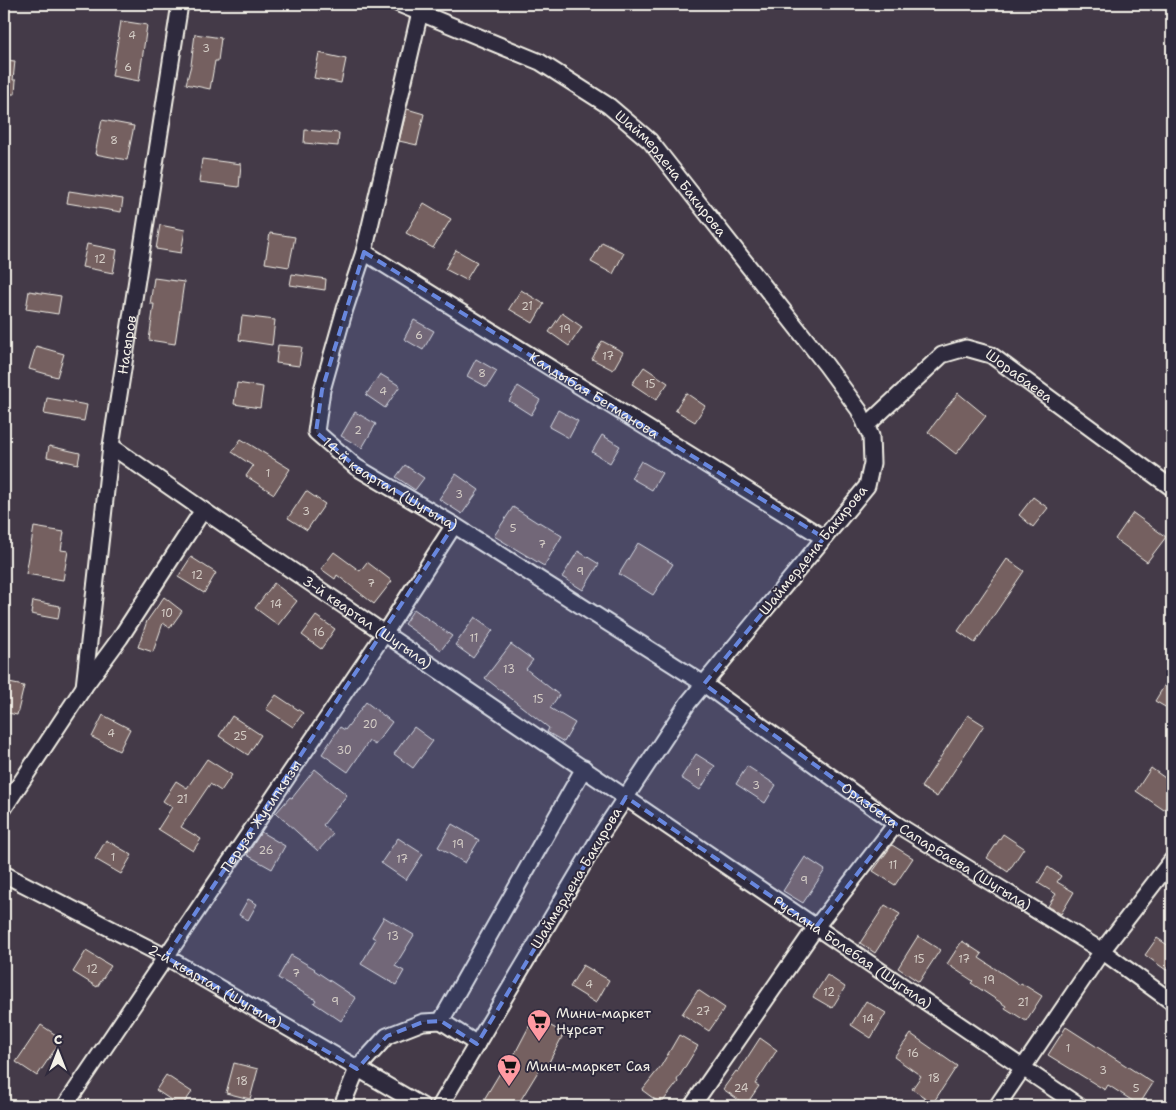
<svg xmlns="http://www.w3.org/2000/svg" width="1176" height="1110" font-family="'Shantell Sans',sans-serif">
<style>
.building{fill:#746061;stroke:#f4f1e8}
.lines{fill:none;stroke-linecap:round;stroke-linejoin:round}
.minor-casing{stroke:#f4f1e8;stroke-width:19}
.minor{stroke:#2f2a3d;stroke-width:15}
.marked{fill:#6887de;fill-opacity:0.2;stroke:#6887de;stroke-width:4;stroke-dasharray:10 6;stroke-linejoin:round}
.labels{text-anchor:middle;stroke-width:4;stroke-linejoin:round;paint-order:stroke}
.number-label{font-size:11px;fill:#d4cdc6}
.street-label{font-size:14px;fill:#f4f1e8;stroke:#2f2a3d}
.poi-label{font-size:14px;fill:#f4f1e8;stroke:#2f2a3d;text-anchor:start}
</style>
<rect width="100%" height="100%" fill="#443a48"/>
<filter id="ink" filterUnits="userSpaceOnUse"><feTurbulence type="fractalNoise" baseFrequency=".02" numOctaves="2"/><feDisplacementMap in="SourceGraphic" scale="10" xChannelSelector="R" yChannelSelector="G"/><feConvolveMatrix kernelMatrix="1 2 1 2 8 2 1 2 1" color-interpolation-filters="sRGB"/></filter>
<g filter="url(#ink)">
<g class="building">
<polygon points="121,21 147,25 139,81 112,76"/>
<polygon points="195,34 221,38 218,61 215,61 210,89 186,84 191,65"/>
<polygon points="319,53 346,59 341,83 314,78"/>
<polygon points="4,60 15,61 13,80 16,80 15,94 11,94 10,99 4,99"/>
<polygon points="407,109 424,114 417,145 399,141"/>
<polygon points="102,120 134,126 127,160 95,154"/>
<polygon points="305,130 339,133 338,146 304,143"/>
<polygon points="202,159 241,164 239,187 199,182"/>
<polygon points="69,191 123,199 121,212 67,203"/>
<polygon points="424,203 451,219 433,248 406,233"/>
<polygon points="160,225 185,230 181,253 156,249"/>
<polygon points="270,233 295,237 289,267 265,263"/>
<polygon points="602,242 624,253 613,274 591,262"/>
<polygon points="87,244 117,250 113,273 82,267"/>
<polygon points="456,250 477,262 466,280 445,269"/>
<polygon points="292,274 326,279 325,290 290,285"/>
<polygon points="154,278 184,282 175,344 149,340 154,304 150,304"/>
<polygon points="521,290 544,304 533,323 509,309"/>
<polygon points="29,291 61,296 58,314 26,309"/>
<polygon points="562,313 582,327 569,346 549,332"/>
<polygon points="242,316 275,320 272,345 239,340"/>
<polygon points="414,320 434,331 423,350 404,339"/>
<polygon points="602,341 623,352 613,370 592,359"/>
<polygon points="278,345 302,347 299,366 276,363"/>
<polygon points="36,346 64,354 57,377 29,369"/>
<polygon points="476,359 497,371 487,387 467,376"/>
<polygon points="644,367 668,383 656,400 632,384"/>
<polygon points="380,374 400,386 385,408 366,395"/>
<polygon points="237,383 263,387 260,408 234,404"/>
<polygon points="518,386 540,400 531,415 509,401"/>
<polygon points="686,393 705,406 695,422 675,410"/>
<polygon points="958,393 986,416 956,454 928,432"/>
<polygon points="47,398 87,405 84,421 44,414"/>
<polygon points="558,410 578,421 569,438 549,427"/>
<polygon points="355,412 376,424 362,448 341,436"/>
<polygon points="602,435 620,446 610,463 592,452"/>
<polygon points="241,439 290,469 274,494 246,476 253,466 232,452"/>
<polygon points="49,446 80,453 78,464 47,457"/>
<polygon points="641,461 662,473 652,490 631,478"/>
<polygon points="405,465 424,478 415,490 396,477"/>
<polygon points="456,474 479,490 462,514 439,499"/>
<polygon points="306,491 325,504 307,530 288,518"/>
<polygon points="1033,497 1048,508 1033,527 1019,515"/>
<polygon points="513,507 538,523 539,522 562,536 544,566 494,536"/>
<polygon points="1133,513 1166,537 1147,562 1115,539"/>
<polygon points="34,527 64,532 61,550 68,551 63,580 26,574"/>
<polygon points="638,543 673,564 653,595 619,574"/>
<polygon points="578,551 599,564 583,590 562,577"/>
<polygon points="334,552 360,571 367,562 392,581 374,604 337,575 335,579 321,569"/>
<polygon points="191,557 216,573 204,593 178,577"/>
<polygon points="1007,559 1024,571 975,643 958,631"/>
<polygon points="274,583 297,601 278,625 255,608"/>
<polygon points="164,597 182,611 170,628 163,623 153,652 138,647 147,621"/>
<polygon points="33,601 60,606 58,619 31,614"/>
<polygon points="414,609 452,636 441,650 404,624"/>
<polygon points="316,616 335,629 321,649 302,635"/>
<polygon points="475,617 493,630 473,658 455,645"/>
<polygon points="511,644 533,660 526,669 559,695 550,708 575,723 564,742 547,732 549,728 485,678"/>
<polygon points="1172,673 1172,711 1155,701"/>
<polygon points="4,682 24,686 17,715 4,712"/>
<polygon points="276,695 303,713 293,727 266,709"/>
<polygon points="366,702 392,722 375,745 369,741 348,772 322,754 340,727 345,730"/>
<polygon points="103,715 130,729 119,751 92,737"/>
<polygon points="968,715 984,725 937,797 921,787"/>
<polygon points="232,716 261,735 248,755 219,736"/>
<polygon points="414,727 433,741 413,768 394,754"/>
<polygon points="696,754 715,766 700,790 681,778"/>
<polygon points="207,759 232,775 221,791 210,784 181,827 201,839 193,851 158,829 172,807 163,801 176,781 187,788"/>
<polygon points="747,766 776,785 765,803 736,784"/>
<polygon points="1151,768 1172,783 1172,798 1164,810 1136,791"/>
<polygon points="315,769 347,795 323,825 333,834 318,851 276,813 290,797 292,798"/>
<polygon points="452,824 479,840 465,863 438,847"/>
<polygon points="261,832 285,846 272,869 247,855"/>
<polygon points="1003,834 1024,848 1008,872 987,858"/>
<polygon points="398,838 423,854 406,880 381,863"/>
<polygon points="106,840 132,855 121,874 95,859"/>
<polygon points="892,845 913,858 895,885 873,871"/>
<polygon points="805,857 825,870 803,903 783,891"/>
<polygon points="1048,867 1061,876 1057,882 1074,892 1061,914 1048,906 1056,894 1038,883"/>
<polygon points="248,899 257,904 248,920 239,915"/>
<polygon points="885,905 900,914 875,953 860,943"/>
<polygon points="384,917 414,935 395,966 404,971 396,985 361,964 376,939 372,937"/>
<polygon points="918,936 940,950 919,982 898,968"/>
<polygon points="1157,938 1172,948 1172,962 1166,970 1145,955"/>
<polygon points="962,941 982,954 979,958 1020,985 1021,983 1042,996 1026,1021 1005,1008 1006,1006 971,983 973,981 947,964"/>
<polygon points="86,951 111,966 97,987 73,972"/>
<polygon points="291,955 315,969 314,970 356,998 341,1021 314,1003 316,1000 278,978"/>
<polygon points="583,965 609,980 596,1003 570,987"/>
<polygon points="827,975 845,987 832,1008 813,997"/>
<polygon points="698,990 725,1008 709,1031 682,1014"/>
<polygon points="866,1001 886,1013 871,1038 851,1025"/>
<polygon points="534,1017 564,1033 546,1068 542,1065 517,1106 480,1106 509,1058 512,1059"/>
<polygon points="41,1025 62,1039 37,1076 16,1062"/>
<polygon points="1066,1027 1153,1083 1139,1105 1108,1085 1105,1090 1048,1055"/>
<polygon points="911,1034 957,1066 933,1103 912,1089 921,1076 894,1057"/>
<polygon points="679,1035 698,1046 677,1080 678,1082 661,1104 642,1090 661,1066"/>
<polygon points="760,1038 777,1050 755,1084 759,1086 746,1105 723,1089 736,1071 738,1072"/>
<polygon points="234,1063 258,1069 250,1099 226,1093"/>
<polygon points="166,1075 192,1092 182,1106 180,1106 156,1090"/>
</g>
<g class="lines">
<g class="minor-casing">
<g id="minor">
<path id="s1" d="M399,4L540,62L609,106L650,141L826,365L859,410L871,436L872,463L867,486L688,703L602,833L440,1106"/>
<path id="s2" d="M420,12L364,252L345,309L322,390L316,432L356,467L454,525L704,684L896,824L1102,951L1172,1002"/>
<path id="s3" d="M364,252L824,538"/>
<path id="s4" d="M866,426L942,355L966,348L991,355L1172,488"/>
<path id="s5" d="M111,446L203,510L1079,1106"/>
<path id="s6" d="M84,687L111,446L180,4"/>
<polyline points="4,808 84,687 120,638 203,510"/>
<path id="s7" d="M4,874L166,957L422,1106"/>
<polyline points="441,1021 584,768"/>
<path id="s8" d="M65,1106L384,634L454,525"/>
<polyline points="342,1106 357,1069 387,1036 423,1022 441,1021 477,1044"/>
<polyline points="692,1106 816,927 896,824"/>
<polyline points="997,1106 1102,951 1172,860"/>
</g>
</g>
<use href="#minor" class="minor"/>
</g>
</g>
<path class="marked" d="M364,252L824,538L704,684L896,824L816,927L626,797L477,1044L441,1021L423,1022L387,1036L357,1069L166,957L454,525L356,467L316,432L322,390Z"/>
<defs>
<g id="supermarket-pin" transform="scale(1.25)"><path d="M0 17L-7.5 6A9.5 9.5 0 1 1 7.5 6Z" fill="#ff9aa2" stroke="#2f2a3d"/><path d="M-6-5.5h2.5l.6 2H6L4.5 2H-2.5L-4.4-4H-6ZM-1.5 3.2a1.3 1.3 0 1 0 .1 0ZM3 3.2a1.3 1.3 0 1 0 .1 0Z" fill="#111"/></g>
</defs>
<g fill-rule="evenodd">
<use href="#supermarket-pin" x="539" y="1021"/>
<use href="#supermarket-pin" x="509" y="1066"/>
</g>
<g class="labels">
<g class="number-label">
<text x="132" y="39">4</text>
<text x="206" y="52">3</text>
<text x="128" y="71">6</text>
<text x="114" y="144">8</text>
<text x="100" y="263">12</text>
<text x="527" y="310">21</text>
<text x="565" y="333">19</text>
<text x="419" y="339">6</text>
<text x="608" y="360">17</text>
<text x="482" y="377">8</text>
<text x="650" y="388">15</text>
<text x="383" y="395">4</text>
<text x="358" y="434">2</text>
<text x="268" y="477">1</text>
<text x="459" y="498">3</text>
<text x="306" y="515">3</text>
<text x="513" y="532">5</text>
<text x="542" y="548">7</text>
<text x="580" y="575">9</text>
<text x="197" y="579">12</text>
<text x="371" y="587">7</text>
<text x="276" y="608">14</text>
<text x="167" y="617">10</text>
<text x="319" y="636">16</text>
<text x="474" y="642">11</text>
<text x="509" y="673">13</text>
<text x="538" y="703">15</text>
<text x="370" y="728">20</text>
<text x="111" y="737">4</text>
<text x="240" y="740">25</text>
<text x="344" y="754">30</text>
<text x="698" y="776">1</text>
<text x="756" y="789">3</text>
<text x="182" y="803">21</text>
<text x="458" y="848">19</text>
<text x="266" y="854">26</text>
<text x="113" y="861">1</text>
<text x="402" y="863">17</text>
<text x="893" y="869">11</text>
<text x="804" y="884">9</text>
<text x="393" y="940">13</text>
<text x="919" y="963">15</text>
<text x="964" y="963">17</text>
<text x="92" y="973">12</text>
<text x="296" y="977">7</text>
<text x="989" y="984">19</text>
<text x="589" y="988">4</text>
<text x="829" y="996">12</text>
<text x="335" y="1005">9</text>
<text x="1023" y="1006">21</text>
<text x="703" y="1015">27</text>
<text x="868" y="1023">14</text>
<text x="1068" y="1052">1</text>
<text x="913" y="1057">16</text>
<text x="1103" y="1074">3</text>
<text x="934" y="1082">18</text>
<text x="242" y="1085">18</text>
<text x="741" y="1092">24</text>
<text x="1136" y="1092">5</text>
</g>
<g class="street-label">
<text dy="5" stroke="none"><textPath href="#s1" startOffset="326">Шаймердена Бакирова</textPath></text>
<text dy="5" stroke="none"><textPath href="#s6" startOffset="345">Насыров</textPath></text>
<text dy="5" stroke="none"><textPath href="#s4" startOffset="190">Шорабаева</textPath></text>
<text dy="5" stroke="none"><textPath href="#s3" startOffset="271">Калдыбая Бегманова</textPath></text>
<text dy="5" stroke="none"><textPath href="#s2" startOffset="524">14-й квартал (Шугыла)</textPath></text>
<text transform="translate(813 550) rotate(-51)" y="5">Шаймердена Бакирова</text>
<text dy="5" stroke="none"><textPath href="#s5" startOffset="311">3-й квартал (Шугыла)</textPath></text>
<text dy="5" stroke="none"><textPath href="#s8" startOffset="350">Перуза Жусипкызы</textPath></text>
<text dy="5" stroke="none"><textPath href="#s2" startOffset="1180">Оразбека Сапарбаева (Шугыла)</textPath></text>
<text transform="translate(576 878) rotate(-59)" y="5">Шаймердена Бакирова</text>
<text dy="5" stroke="none"><textPath href="#s5" startOffset="898">Руслана Болебая (Шугыла)</textPath></text>
<text dy="5" stroke="none"><textPath href="#s7" startOffset="239">2-й квартал (Шугыла)</textPath></text>
</g>
<g class="poi-label">
<text x="556" y="1018">Мини-маркет<tspan x="556" dy="16">Нұрсәт</tspan></text>
<text x="526" y="1071">Мини-маркет Сая</text>
</g>
</g>
<rect width="1176" height="1110" fill="none" stroke="#2f2a3d" stroke-width="20"/>
<rect x="10" y="10" width="1156" height="1090" fill="none" stroke="#f4f1e8" stroke-width="2" filter="url(#ink)"/>
<g transform="translate(58 1052)" stroke="#2f2a3d" stroke-width="4" paint-order="stroke">
<path d="M0-4L9 19L0 12L-9 19Z" fill="#f4f1e8"/>
<text y="-8" font-size="14" font-weight="bold" text-anchor="middle" fill="#f4f1e8">С</text>
</g>
</svg>
